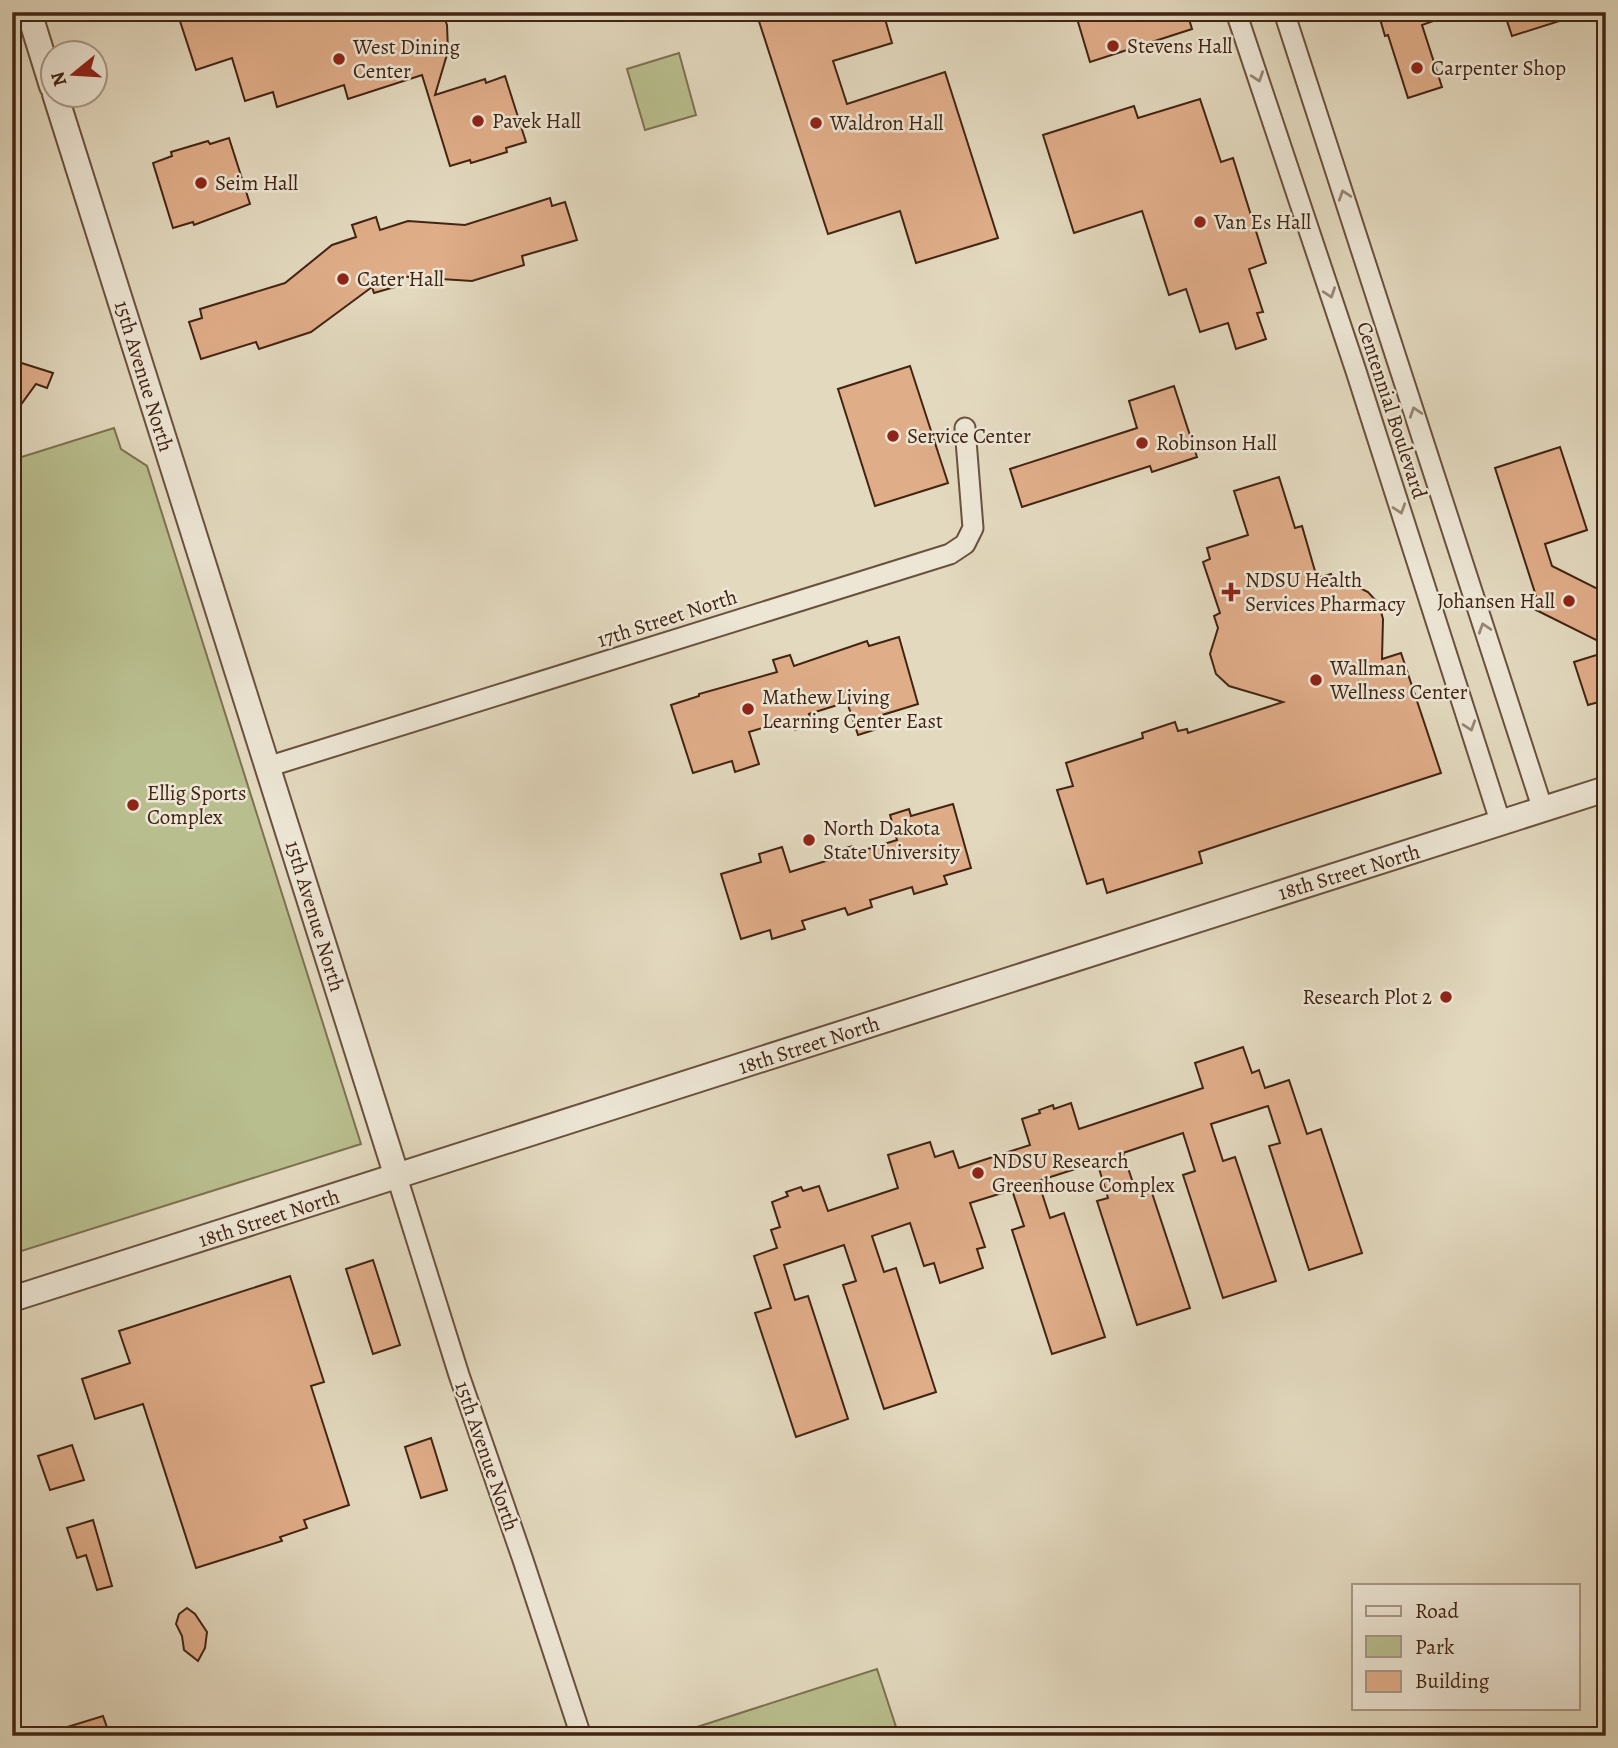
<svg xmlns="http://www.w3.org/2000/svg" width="1618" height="1748" font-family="Alegreya,serif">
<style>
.green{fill:#b9be8e;stroke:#7e7150;stroke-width:2}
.building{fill:#e0ad89;stroke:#422413;stroke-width:2}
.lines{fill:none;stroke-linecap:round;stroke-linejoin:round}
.minor-casing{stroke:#6a513e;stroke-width:23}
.tertiary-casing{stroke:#6a513e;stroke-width:28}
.minor{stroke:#ede6d5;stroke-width:19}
.tertiary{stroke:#ede6d5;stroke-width:24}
.oneway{stroke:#988574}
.poi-dot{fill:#8f2418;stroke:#ede6d5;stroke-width:2.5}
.labels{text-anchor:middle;stroke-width:5;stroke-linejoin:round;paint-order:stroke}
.poi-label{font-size:21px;fill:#422413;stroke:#ede6d5;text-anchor:start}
.street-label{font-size:21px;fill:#422413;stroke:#ede6d5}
</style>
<rect width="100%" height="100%" fill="#e3d9bf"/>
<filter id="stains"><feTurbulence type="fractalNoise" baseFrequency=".00286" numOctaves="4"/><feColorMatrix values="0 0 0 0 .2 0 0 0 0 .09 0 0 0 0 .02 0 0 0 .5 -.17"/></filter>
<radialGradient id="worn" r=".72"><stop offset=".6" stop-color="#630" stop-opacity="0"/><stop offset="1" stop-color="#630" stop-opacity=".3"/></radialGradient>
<g class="green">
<polygon points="679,53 696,115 645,130 627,69"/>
<polygon points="114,428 121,449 147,466 361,1144 12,1254 12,460"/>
<polygon points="877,1669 899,1736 669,1736"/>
</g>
<g class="building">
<polygon points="177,12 442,12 447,25 448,51 435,95 485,79 486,83 505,76 526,142 506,148 507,152 471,163 470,160 450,166 422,75 348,99 344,85 277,107 273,92 245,101 232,58 196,70"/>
<polygon points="756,12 883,12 892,43 833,61 847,104 945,72 998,238 916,263 900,211 828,234"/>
<polygon points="1075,12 1187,12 1192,29 1090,62"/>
<polygon points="1378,12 1449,12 1450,15 1422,25 1442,87 1408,98 1388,35 1385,36"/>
<polygon points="1504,12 1575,12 1575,16 1512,36"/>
<polygon points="1200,99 1221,162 1233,158 1266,263 1249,269 1263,312 1257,313 1266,339 1236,349 1228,323 1200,332 1186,289 1169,295 1142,211 1074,233 1043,135 1134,106 1138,118"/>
<polygon points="229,138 250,204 194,225 193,222 173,228 153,163 172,156 171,152 208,141 210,144"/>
<polygon points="550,198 552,206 565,202 577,240 522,256 524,265 472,281 395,276 398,286 374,293 372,287 311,332 259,349 256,342 201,359 189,322 202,318 200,309 285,283 332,245 356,237 352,225 376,217 380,230 408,221 465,225"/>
<polygon points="12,360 53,373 47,388 36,384 12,417"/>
<polygon points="910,366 948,483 875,506 838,389"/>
<polygon points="1174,386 1197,457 1152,472 1150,466 1022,507 1010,469 1137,428 1129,401"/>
<polygon points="1560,447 1587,530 1545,544 1552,566 1606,593 1606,645 1530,607 1536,596 1495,468"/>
<polygon points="1279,477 1295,528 1302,526 1317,578 1331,574 1336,587 1356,586 1368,592 1379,604 1383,619 1382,659 1401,653 1441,773 1199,852 1202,863 1107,893 1103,879 1087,884 1057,790 1073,786 1066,763 1143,738 1142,733 1175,722 1178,731 1187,729 1188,733 1283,702 1229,686 1216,674 1210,654 1218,628 1214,616 1220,613 1203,562 1210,559 1207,548 1248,535 1234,491"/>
<polygon points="899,637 918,704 879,716 883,727 858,735 847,702 809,714 812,724 795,730 792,719 749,732 759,764 735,772 732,761 693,773 671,705 699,696 699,694 777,672 773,660 790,655 794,666 867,641 869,646"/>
<polygon points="1606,652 1606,700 1588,705 1574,662"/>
<polygon points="953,804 971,868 944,876 947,884 914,894 912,887 870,900 872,907 848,915 845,908 802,921 805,929 772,939 770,930 741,939 721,874 761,862 759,854 782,847 790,872 829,860 827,853 853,846 855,853 897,840 890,815 909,809 911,816"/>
<polygon points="1243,1047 1252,1073 1259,1070 1265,1088 1289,1080 1307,1134 1321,1129 1362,1253 1309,1270 1269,1146 1280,1143 1268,1106 1211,1124 1223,1161 1235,1157 1276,1281 1223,1298 1183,1175 1195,1171 1183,1133 1123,1153 1135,1189 1149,1184 1190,1308 1137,1325 1097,1201 1108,1198 1097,1162 1038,1181 1050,1218 1064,1213 1105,1337 1052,1354 1012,1230 1024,1226 1012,1190 970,1203 985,1247 977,1249 983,1268 940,1283 934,1263 924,1266 910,1223 872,1236 884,1272 896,1268 936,1392 884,1409 843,1285 856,1281 844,1245 784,1265 795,1300 808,1296 848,1419 796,1437 755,1313 771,1308 754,1256 777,1248 771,1230 780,1227 772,1202 788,1196 786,1192 801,1187 803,1191 819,1186 828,1211 898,1188 888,1155 930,1142 935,1157 953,1151 959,1168 1030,1145 1022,1119 1040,1113 1039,1110 1053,1105 1054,1109 1071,1103 1079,1129 1203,1088 1195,1063"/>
<polygon points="373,1260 400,1345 373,1354 346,1269"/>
<polygon points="290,1276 324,1382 311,1386 349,1505 304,1520 307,1528 280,1537 282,1541 196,1568 143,1404 95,1419 82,1379 130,1363 119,1331"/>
<polygon points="431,1438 447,1490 421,1498 405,1447"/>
<polygon points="72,1445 84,1480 50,1490 38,1456"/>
<polygon points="93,1520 112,1586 97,1590 86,1555 77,1558 67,1528"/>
<polygon points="187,1608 195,1614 207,1632 205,1648 198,1661 184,1650 182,1636 176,1624 179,1614"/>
<polygon points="103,1716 110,1736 51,1736 51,1732"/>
</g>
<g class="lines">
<g class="minor-casing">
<g id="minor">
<polyline points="1236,12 1356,371 1501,824"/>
<polyline points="1284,12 1543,810"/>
<polyline points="267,767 950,554 965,544 973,528 965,428"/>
<polyline points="397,1177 459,1375 523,1560 581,1736"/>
</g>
</g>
<g class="tertiary-casing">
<g id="tertiary">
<polyline points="29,12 52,86"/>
<polyline points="55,94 397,1177"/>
<polyline points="12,1299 1606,789"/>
</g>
</g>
<use href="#minor" class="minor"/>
<use href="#tertiary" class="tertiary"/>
</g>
<defs><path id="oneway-chevron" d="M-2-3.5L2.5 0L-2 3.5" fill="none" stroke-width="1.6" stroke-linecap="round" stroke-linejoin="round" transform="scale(1.75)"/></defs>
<g class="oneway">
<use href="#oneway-chevron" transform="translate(1258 77) rotate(71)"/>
<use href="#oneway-chevron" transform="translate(1344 195) rotate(-108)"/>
<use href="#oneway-chevron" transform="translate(1330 293) rotate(71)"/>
<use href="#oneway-chevron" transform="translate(1415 412) rotate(-108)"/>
<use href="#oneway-chevron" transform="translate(1400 509) rotate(72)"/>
<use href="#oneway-chevron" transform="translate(1484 628) rotate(-108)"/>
<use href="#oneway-chevron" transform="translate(1470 726) rotate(72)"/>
</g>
<g class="poi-dot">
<circle cx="1113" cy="46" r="7"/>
<circle cx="339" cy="59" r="7"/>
<circle cx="1417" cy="68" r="7"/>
<circle cx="478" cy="121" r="7"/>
<circle cx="816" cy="123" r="7"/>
<circle cx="201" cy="183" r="7"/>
<circle cx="1200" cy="222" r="7"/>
<circle cx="343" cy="279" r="7"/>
<circle cx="893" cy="436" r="7"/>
<circle cx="1142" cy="443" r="7"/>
<path d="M1227.5 581.5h7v7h7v7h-7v7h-7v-7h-7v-7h7z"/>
<circle cx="1569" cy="601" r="7"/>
<circle cx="1316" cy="680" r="7"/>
<circle cx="748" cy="709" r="7"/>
<circle cx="133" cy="805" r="7"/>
<circle cx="809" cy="840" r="7"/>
<circle cx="1446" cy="997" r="7"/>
<circle cx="978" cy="1173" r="7"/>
</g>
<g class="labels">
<g class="poi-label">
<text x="1127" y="53">Stevens Hall</text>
<text x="353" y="54">West Dining<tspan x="353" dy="24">Center</tspan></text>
<text x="1431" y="75">Carpenter Shop</text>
<text x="492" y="128">Pavek Hall</text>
<text x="830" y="130">Waldron Hall</text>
<text x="215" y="190">Seim Hall</text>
<text x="1214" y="229">Van Es Hall</text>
<text x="357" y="286">Cater Hall</text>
<text x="907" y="443">Service Center</text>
<text x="1156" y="450">Robinson Hall</text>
<text x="1245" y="587">NDSU Health<tspan x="1245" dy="24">Services Pharmacy</tspan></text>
<text x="1555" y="608" text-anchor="end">Johansen Hall</text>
<text x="1330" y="675">Wallman<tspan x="1330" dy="24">Wellness Center</tspan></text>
<text x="762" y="704">Mathew Living<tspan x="762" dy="24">Learning Center East</tspan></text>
<text x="147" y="800">Ellig Sports<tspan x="147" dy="24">Complex</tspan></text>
<text x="823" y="835">North Dakota<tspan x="823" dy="24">State University</tspan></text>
<text x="1432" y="1004" text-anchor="end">Research Plot 2</text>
<text x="992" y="1168">NDSU Research<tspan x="992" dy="24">Greenhouse Complex</tspan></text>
</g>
<g class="street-label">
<text transform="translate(144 376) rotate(73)" y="7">15th Avenue North</text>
<text transform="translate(1392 410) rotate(72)" y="7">Centennial Boulevard</text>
<text transform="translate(667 618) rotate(-18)" y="7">17th Street North</text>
<text transform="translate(1349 872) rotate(-17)" y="7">18th Street North</text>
<text transform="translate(315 916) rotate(73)" y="7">15th Avenue North</text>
<text transform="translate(809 1045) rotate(-18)" y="7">18th Street North</text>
<text transform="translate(269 1218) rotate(-18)" y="7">18th Street North</text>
<text transform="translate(487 1456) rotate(71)" y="7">15th Avenue North</text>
</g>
</g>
<rect width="1618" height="1748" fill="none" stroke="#e3d9bf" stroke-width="42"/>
<rect x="14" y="14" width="1590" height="1720" fill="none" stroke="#422413" stroke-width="3.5"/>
<rect x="21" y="21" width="1576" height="1706" fill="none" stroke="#422413" stroke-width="2"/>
<rect x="1352" y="1584" width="228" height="126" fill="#ede6d5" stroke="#a99887" stroke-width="2"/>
<rect x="1366" y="1606" width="35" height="10" fill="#ede6d5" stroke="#a99887" stroke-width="2"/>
<text x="1415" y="1618" font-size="21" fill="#422413">Road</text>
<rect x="1366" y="1636" width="35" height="21" fill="#b9be8e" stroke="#a99887" stroke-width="2"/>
<text x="1415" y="1654" font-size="21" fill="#422413">Park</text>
<rect x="1366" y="1671" width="35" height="21" fill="#e0ad89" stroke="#a99887" stroke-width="2"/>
<text x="1415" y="1688" font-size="21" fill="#422413">Building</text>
<g transform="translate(74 74) rotate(252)"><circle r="33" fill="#ede6d5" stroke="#a99887" stroke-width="2"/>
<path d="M0-5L12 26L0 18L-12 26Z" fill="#8f2418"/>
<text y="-10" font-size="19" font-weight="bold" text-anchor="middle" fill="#422413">N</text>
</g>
<rect width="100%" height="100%" filter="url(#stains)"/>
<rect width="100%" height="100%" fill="url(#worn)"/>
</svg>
